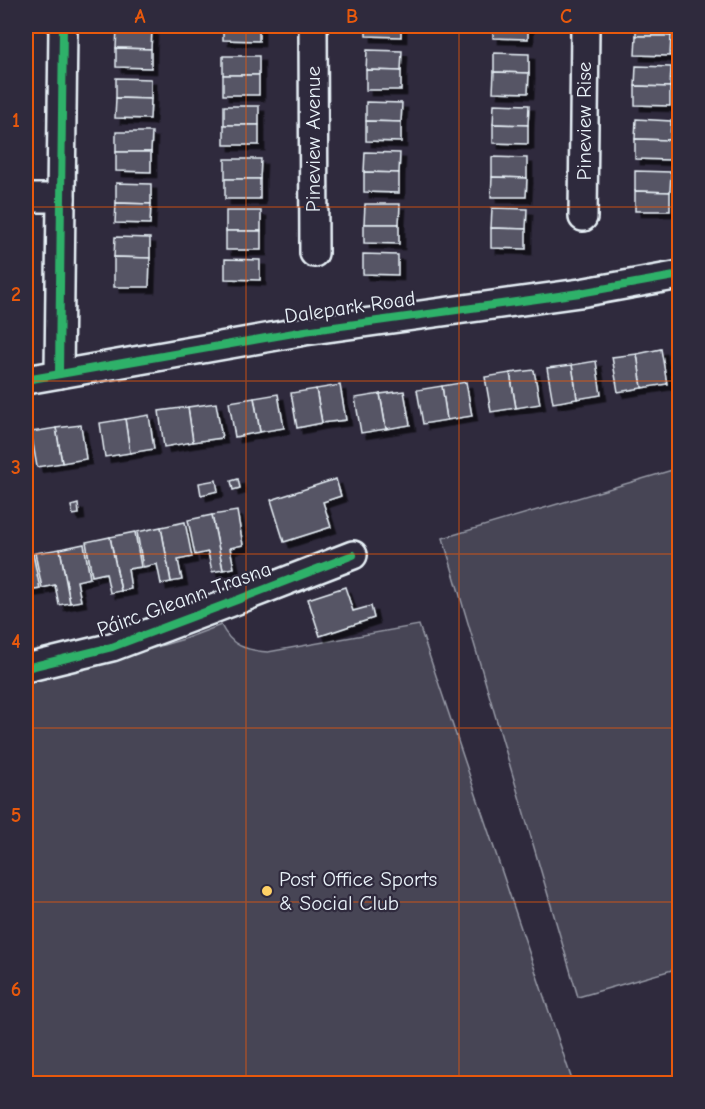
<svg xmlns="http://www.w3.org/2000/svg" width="705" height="1109" font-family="'Comic Neue',sans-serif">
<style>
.green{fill:#464455;stroke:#979aa6;stroke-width:1.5}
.building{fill:#575565;stroke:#e8f1f8;stroke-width:1.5;filter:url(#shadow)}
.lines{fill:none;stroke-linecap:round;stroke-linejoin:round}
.minor-casing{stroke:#e8f1f8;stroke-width:32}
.minor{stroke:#2f2a3d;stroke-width:27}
.cycleway-casing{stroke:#2f2a3d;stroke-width:11}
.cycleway{stroke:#2db169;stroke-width:8}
.grid{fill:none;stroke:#e8590c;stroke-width:1.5;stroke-opacity:0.55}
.poi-dot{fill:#ffd166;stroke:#2f2a3d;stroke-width:2}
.labels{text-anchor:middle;stroke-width:4.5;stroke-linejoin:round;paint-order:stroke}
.street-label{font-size:21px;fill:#e8f1f8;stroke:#2f2a3d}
.poi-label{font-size:21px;fill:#e8f1f8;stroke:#2f2a3d;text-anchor:start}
.neatline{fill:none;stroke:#e8590c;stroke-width:2}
.grid-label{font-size:20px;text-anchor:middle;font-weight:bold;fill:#e8590c}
</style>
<defs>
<filter id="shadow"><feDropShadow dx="5.5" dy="5.5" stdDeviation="0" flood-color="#0009"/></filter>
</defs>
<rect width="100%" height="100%" fill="#2f2a3d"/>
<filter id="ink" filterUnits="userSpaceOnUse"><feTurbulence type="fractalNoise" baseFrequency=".0167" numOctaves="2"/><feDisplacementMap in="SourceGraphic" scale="12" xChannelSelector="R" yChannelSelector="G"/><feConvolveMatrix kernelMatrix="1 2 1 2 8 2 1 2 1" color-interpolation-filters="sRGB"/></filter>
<g filter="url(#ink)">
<g class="green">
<polygon points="679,468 679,968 578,997 443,538"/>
<path d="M221,625C231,646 245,650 268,652L419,625L573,1083H26V680L99,664L184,639Z"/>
</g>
<g class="building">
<polygon points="223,26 259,26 259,41 223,40"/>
<polygon points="366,26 401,26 401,37 366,36"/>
<polygon points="493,26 528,26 528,39 493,38"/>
<rect x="636" y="26" width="35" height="10"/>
<polygon points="117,28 152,29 151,49 116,48"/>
<polygon points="636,36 671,36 670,56 635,55"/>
<polygon points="116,48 151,49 151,68 116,67"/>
<polygon points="367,50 402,51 401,71 366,70"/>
<polygon points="494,53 529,54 529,73 494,72"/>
<rect x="223" y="56" width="36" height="19"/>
<polygon points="636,66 671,67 670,87 635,86"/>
<polygon points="366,70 401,71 401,90 366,90"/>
<polygon points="494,72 529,73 528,93 493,92"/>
<rect x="223" y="75" width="36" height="20"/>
<polygon points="116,78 151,79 151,99 116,98"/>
<polygon points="635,86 670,87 670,106 635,105"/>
<polygon points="116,98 151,99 150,119 115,118"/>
<polygon points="366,102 402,103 401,122 366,121"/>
<polygon points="494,104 529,105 528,125 493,124"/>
<rect x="224" y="106" width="35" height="19"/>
<polygon points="636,119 671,121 670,140 635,139"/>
<polygon points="366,121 401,122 401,142 366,141"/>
<polygon points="493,124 528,125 528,144 493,143"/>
<rect x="224" y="125" width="35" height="20"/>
<polygon points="116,132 152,132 151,152 116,152"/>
<polygon points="635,139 670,140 670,160 635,159"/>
<polygon points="116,152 151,152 151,172 116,171"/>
<polygon points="365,152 400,153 399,173 364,172"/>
<polygon points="492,157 527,158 527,178 492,177"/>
<polygon points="225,159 261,159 260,179 225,179"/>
<polygon points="635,171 671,172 670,192 635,191"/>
<polygon points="364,172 399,173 399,193 364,192"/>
<polygon points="492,177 527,178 526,197 491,197"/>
<rect x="225" y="179" width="35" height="20"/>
<polygon points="116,183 151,184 151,204 116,203"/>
<polygon points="635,191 670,192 670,211 635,211"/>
<polygon points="116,203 151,204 150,224 115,223"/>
<polygon points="365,204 400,204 399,224 364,224"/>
<polygon points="492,208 527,209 526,229 491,228"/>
<rect x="226" y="211" width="35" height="20"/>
<polygon points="364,224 399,224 399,244 364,243"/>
<polygon points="491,228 526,229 526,249 491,248"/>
<rect x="226" y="231" width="35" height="19"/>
<polygon points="115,237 150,238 150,258 114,257"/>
<polygon points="363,254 398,255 398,275 363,274"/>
<polygon points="114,257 150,258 149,287 114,287"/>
<polygon points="225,259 260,260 260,280 225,279"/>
<polygon points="680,341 680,356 675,343"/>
<polygon points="661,349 667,384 642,388 637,354"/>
<polygon points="637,354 642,388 618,392 612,357"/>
<polygon points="596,361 601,395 577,399 572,365"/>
<polygon points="572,365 577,399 553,403 547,368"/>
<polygon points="534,370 540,404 516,408 510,373"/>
<polygon points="510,373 516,408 491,412 485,377"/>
<polygon points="466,382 472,416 447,420 442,386"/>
<polygon points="340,385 346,420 322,423 316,389"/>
<polygon points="442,386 447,420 423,424 417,390"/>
<polygon points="316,389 322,423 297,428 291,393"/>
<polygon points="404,391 410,425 386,429 380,394"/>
<polygon points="278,394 284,428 260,432 254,398"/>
<polygon points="380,394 386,429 361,433 355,398"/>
<polygon points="254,398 260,432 235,437 229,402"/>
<polygon points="216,403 222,438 193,442 188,407"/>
<polygon points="188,407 193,442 164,447 159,411"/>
<polygon points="149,415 154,449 130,453 125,419"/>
<polygon points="125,419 130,453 105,457 100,423"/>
<polygon points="81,425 86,459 62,463 56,428"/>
<polygon points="56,428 62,463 37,467 31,432"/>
<polygon points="238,479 240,488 233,490 231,481"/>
<polygon points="336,479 341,496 323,502 331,527 284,542 271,500"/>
<polygon points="216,480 218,491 201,495 199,483"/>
<polygon points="78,504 79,514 73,515 71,506"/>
<polygon points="237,511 243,545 230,548 234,568 223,570 212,515"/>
<polygon points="212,515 223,570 212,572 208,552 195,555 188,520"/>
<polygon points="185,522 192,557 178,560 182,580 171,582 161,527"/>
<polygon points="161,527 171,582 161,584 157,564 143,567 137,532"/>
<polygon points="135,532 141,567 128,569 131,589 121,591 110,537"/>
<polygon points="110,537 121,591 110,593 106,573 92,576 86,542"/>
<polygon points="84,544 90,578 77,581 81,601 70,603 60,549"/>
<polygon points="60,549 70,603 59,605 55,585 42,588 35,553"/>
<polygon points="33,554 40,589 26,591 30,611 26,612 26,555"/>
<polygon points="345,587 353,611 371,606 374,618 320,636 308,599"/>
</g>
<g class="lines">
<g class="minor-casing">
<g id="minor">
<polyline points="313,26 314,253"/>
<polyline points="26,198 61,198"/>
<polyline points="583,217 585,26"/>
<polyline points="59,374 63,26"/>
<polyline points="26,380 305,331 580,293 680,275"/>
<polyline points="26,668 112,647 237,600 353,555"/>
</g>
</g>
<use href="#minor" class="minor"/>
<g class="cycleway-casing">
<g id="cycleway">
<polyline points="59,374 63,26"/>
<polyline points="26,380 305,331 580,293 680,275"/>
<polyline points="26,668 112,647 237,600 353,555"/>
</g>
</g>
<use href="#cycleway" class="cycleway"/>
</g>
</g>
<path class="grid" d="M246,26V1084M459,26V1084M26,207H680M26,381H680M26,554H680M26,728H680M26,902H680"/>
<circle class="poi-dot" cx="267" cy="891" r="6"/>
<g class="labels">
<g class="street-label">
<text transform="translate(584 121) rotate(-90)" y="7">Pineview Rise</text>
<text transform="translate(313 139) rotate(-90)" y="7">Pineview Avenue</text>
<text transform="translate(350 307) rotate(-8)" y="7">Dalepark Road</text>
<text transform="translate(184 599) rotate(-20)" y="7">Páirc Gleann Trasna</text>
</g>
<g class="poi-label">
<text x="279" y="886">Post Office Sports<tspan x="279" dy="24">&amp; Social Club</tspan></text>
</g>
</g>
<rect width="705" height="1109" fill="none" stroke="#2f2a3d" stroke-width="66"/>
<rect x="33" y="33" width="639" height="1043" class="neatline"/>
<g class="grid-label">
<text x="140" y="23">A</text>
<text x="352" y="23">B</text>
<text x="566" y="23">C</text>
<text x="16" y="127">1</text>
<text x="16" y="301">2</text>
<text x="16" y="474">3</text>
<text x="16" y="648">4</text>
<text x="16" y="822">5</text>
<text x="16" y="996">6</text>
</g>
</svg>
